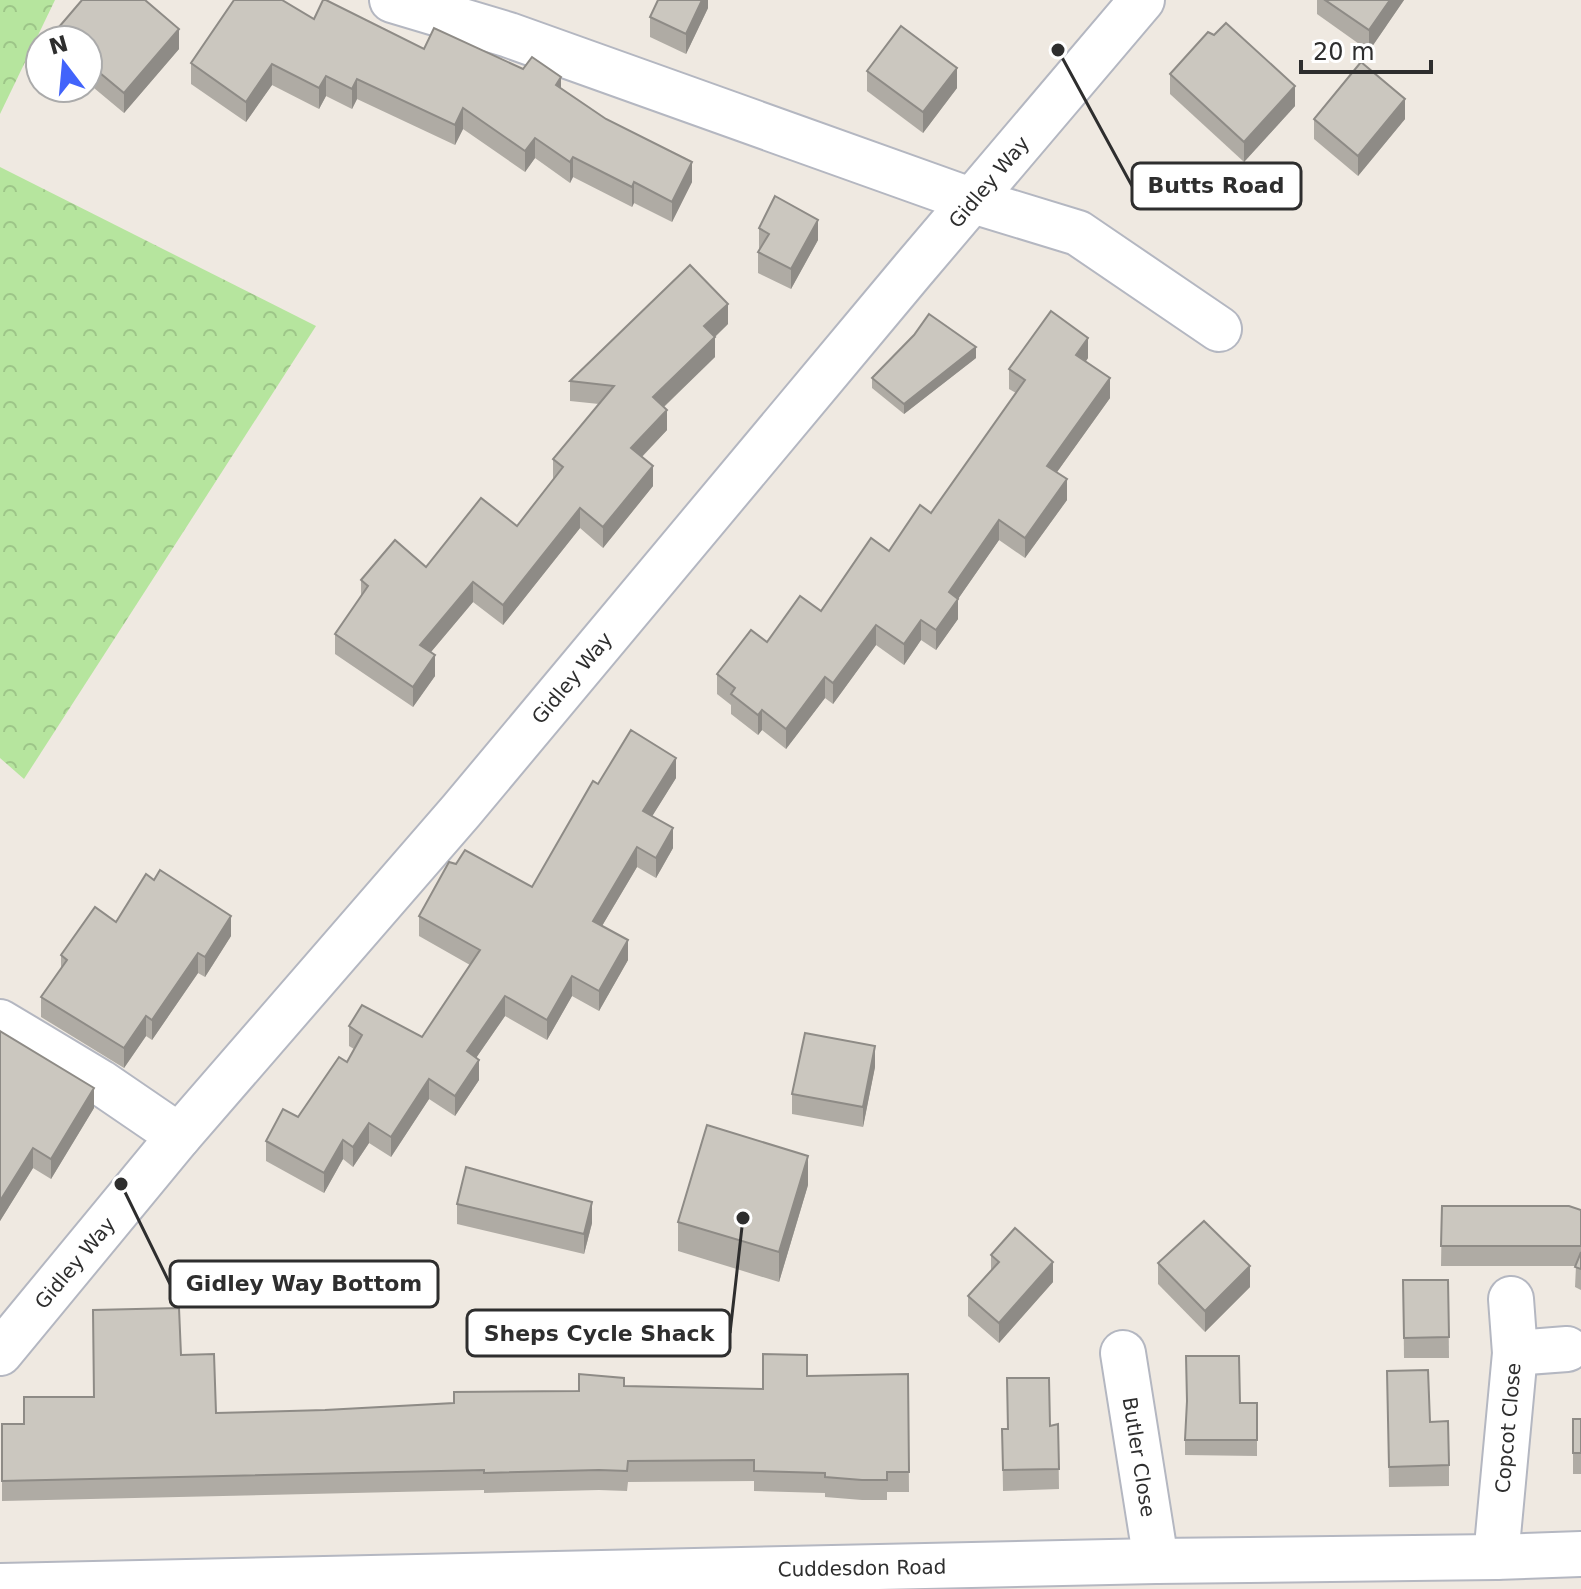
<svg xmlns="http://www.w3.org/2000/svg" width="1581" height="1589" font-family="'DejaVu Sans',sans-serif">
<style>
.forest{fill:url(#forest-crowns)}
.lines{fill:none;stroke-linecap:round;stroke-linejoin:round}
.minor-casing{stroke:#b4b7c1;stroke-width:48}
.minor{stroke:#fff;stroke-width:44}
.wall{fill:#afaba4}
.shaded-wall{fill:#8e8b86}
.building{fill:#cbc7bf;stroke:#8e8b86;stroke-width:2}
.labels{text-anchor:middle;stroke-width:6;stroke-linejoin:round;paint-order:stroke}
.street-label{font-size:20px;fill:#2e2e2e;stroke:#fff}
.leader{fill:none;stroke:#2e2e2e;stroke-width:3}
.callout-dot{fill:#2e2e2e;stroke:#fff;stroke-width:3}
.callout{fill:#fff;stroke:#2e2e2e;stroke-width:3}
.callout-label{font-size:22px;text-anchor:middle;font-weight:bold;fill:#2e2e2e}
</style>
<defs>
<pattern id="forest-crowns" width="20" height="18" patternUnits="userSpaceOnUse" patternTransform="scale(2)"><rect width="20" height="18" fill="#b6e59e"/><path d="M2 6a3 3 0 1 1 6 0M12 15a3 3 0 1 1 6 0" fill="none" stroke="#9dc588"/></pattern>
</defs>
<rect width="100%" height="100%" fill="#efe9e1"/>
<g class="forest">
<polygon points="0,0 55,0 0,114"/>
<polygon points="0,167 316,326 24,779 0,758"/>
</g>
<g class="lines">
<g class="minor-casing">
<g id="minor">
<polyline points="392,0 509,35 973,201 1078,233 1219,329"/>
<polyline points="0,1022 100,1082 179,1136"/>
<polyline points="0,1353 179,1136 461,811 912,271 1142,0"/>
<polyline points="1123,1353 1156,1561"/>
<polyline points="1515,1353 1567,1349"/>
<polyline points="1496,1557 1515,1353 1511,1299"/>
<polyline points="0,1586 1156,1561 1496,1557 1581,1554"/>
</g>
</g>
<use href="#minor" class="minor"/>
</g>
<g class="wall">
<polygon points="708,0 708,8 686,54 650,37 650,17"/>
<polygon points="1317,0 1404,0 1369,51 1317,14"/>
<polygon points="314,19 561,88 692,182 672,222 634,203 632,207 573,177 570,183 535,158 525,172 463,129 455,145 357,99 352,109 326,96 319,109 272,85 246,122 191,84 191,63"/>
<polygon points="53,34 179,49 124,113 88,83 88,40 53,40"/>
<polygon points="867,71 957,88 923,133 867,91"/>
<polygon points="1170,74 1295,106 1244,162 1170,94"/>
<polygon points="1314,119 1405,119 1358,176 1314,139"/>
<polygon points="759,228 818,240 791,289 758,273 758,252 760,249 759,248"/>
<polygon points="728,324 715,337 715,357 664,407 667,430 642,457 653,486 603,548 580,528 503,625 473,602 431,652 435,676 413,707 335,654 335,634 361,597 361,580 426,567 517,526 553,480 553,459 599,404 570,401 570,381"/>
<polygon points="976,358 904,414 872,388 872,378"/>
<polygon points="1088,358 1086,361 1110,398 1057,472 1067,500 1025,558 999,540 958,599 958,619 936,650 921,640 904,665 876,645 833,704 825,698 786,749 762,730 758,735 731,714 731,705 717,694 717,674 821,611 931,513 1016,393 1009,389 1009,369"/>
<polygon points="676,778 652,816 673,848 656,878 637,867 602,926 628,960 599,1011 572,996 547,1040 505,1016 476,1058 479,1080 455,1116 429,1099 391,1157 369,1143 353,1167 343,1159 324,1193 266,1161 266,1141 298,1117 347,1062 354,1049 349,1046 349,1026 422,1037 470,965 419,936 419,916 532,887 598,784"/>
<polygon points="116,922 231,936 205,977 198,973 152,1040 146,1036 124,1068 41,1017 41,997 61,969 61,955"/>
<polygon points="0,1031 94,1108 51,1179 33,1168 0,1221"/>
<polygon points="875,1067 863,1127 792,1114 792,1094"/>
<polygon points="808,1185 779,1282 678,1251 678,1222"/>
<polygon points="457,1204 592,1223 584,1254 457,1224"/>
<polygon points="1442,1206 1581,1210 1581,1290 1575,1287 1576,1266 1441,1266"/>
<polygon points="991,1255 1053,1282 999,1343 968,1316 968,1296 991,1270"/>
<polygon points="1158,1263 1250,1287 1205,1332 1158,1284"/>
<polygon points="1403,1280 1448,1280 1449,1358 1404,1358"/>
<polygon points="181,1355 216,1413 325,1410 454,1403 624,1386 763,1389 807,1376 908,1374 909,1492 887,1492 887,1500 862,1500 825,1497 825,1493 754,1491 754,1481 628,1482 627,1491 599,1490 484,1493 484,1490 2,1501 2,1424 24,1424 93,1397"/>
<polygon points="1387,1371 1430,1422 1449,1465 1449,1486 1389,1487"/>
<polygon points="1240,1403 1257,1403 1257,1456 1185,1455 1185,1440"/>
<rect x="1573" y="1419" width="8" height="55"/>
<polygon points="1058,1424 1059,1489 1003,1491 1002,1429 1050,1426"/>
</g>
<g class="shaded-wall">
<polygon points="702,0 708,0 708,8 686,54 686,34"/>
<polygon points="1390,0 1404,0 1369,51 1369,30"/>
<polygon points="179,29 179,49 124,113 124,93"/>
<polygon points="272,64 272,85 246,122 246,102"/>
<polygon points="957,68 957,88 923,133 923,112"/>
<polygon points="326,76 326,96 319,109 319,88"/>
<polygon points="561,77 561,97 556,85"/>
<polygon points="357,79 357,99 352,109 352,89"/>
<polygon points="1295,86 1295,106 1244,162 1244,142"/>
<polygon points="1405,99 1405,119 1358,176 1358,156"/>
<polygon points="463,108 463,129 455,145 455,125"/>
<polygon points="535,138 535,158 525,172 525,151"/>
<polygon points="573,157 573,177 570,183 570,162"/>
<polygon points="692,162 692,182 672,222 672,202"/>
<polygon points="634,182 634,203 632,207 632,187"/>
<polygon points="818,220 818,240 791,289 791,269"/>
<polygon points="728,304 728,324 704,347 704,326"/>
<polygon points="715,337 715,357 653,417 653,397"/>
<polygon points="1088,338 1088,358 1076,375 1076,355"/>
<polygon points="976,347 976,358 904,414 904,404"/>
<polygon points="1110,378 1110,398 1047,486 1047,466"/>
<polygon points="667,410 667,430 631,468 631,448"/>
<polygon points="653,466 653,486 603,548 603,527"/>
<polygon points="1067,479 1067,500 1025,558 1025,538"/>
<polygon points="580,508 580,528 503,625 503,605"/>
<polygon points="999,520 999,540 958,599 958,619 936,650 936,630 949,592"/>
<polygon points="473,582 473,602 420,665 420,645"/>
<polygon points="921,620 921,640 904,665 904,644"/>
<polygon points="876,625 876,645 833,704 833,683"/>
<polygon points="435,655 435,676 413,707 413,687"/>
<polygon points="825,677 825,698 786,749 786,729"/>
<polygon points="762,710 762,730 758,735 758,715"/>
<polygon points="676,758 676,778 643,831 643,811"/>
<polygon points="673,828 673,848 656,878 656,858"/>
<polygon points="637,847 637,867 593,941 593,921"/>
<polygon points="231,916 231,936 205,977 205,957"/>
<polygon points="628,940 628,960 599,1011 599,991"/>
<polygon points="198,953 198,973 152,1040 152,1020"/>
<polygon points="572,976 572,996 547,1040 547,1020"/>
<polygon points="505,996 505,1016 467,1071 467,1051"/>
<polygon points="146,1016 146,1036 124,1068 124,1048"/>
<polygon points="875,1046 875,1067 863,1127 863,1107"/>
<polygon points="479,1060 479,1080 455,1116 455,1096"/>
<polygon points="429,1079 429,1099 391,1157 391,1137"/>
<polygon points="94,1088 94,1108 51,1179 51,1159"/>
<polygon points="369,1123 369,1143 353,1167 353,1147"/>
<polygon points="343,1140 343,1159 324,1193 324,1173"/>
<polygon points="33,1148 33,1168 0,1221 0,1201"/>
<polygon points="808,1156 808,1185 779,1282 779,1252"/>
<polygon points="592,1202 592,1223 584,1254 584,1234"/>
<polygon points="1053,1262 1053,1282 999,1343 999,1323"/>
<polygon points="1250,1266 1250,1287 1205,1332 1205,1311"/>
</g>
<g class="building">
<polygon points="82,0 145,0 179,29 124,93 88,63 88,40 60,40 53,34"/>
<polygon points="234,0 282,0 314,19 323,0 326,0 424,49 434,28 523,69 532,57 561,77 556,85 606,119 692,162 672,202 634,182 632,187 573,157 570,162 535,138 525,151 463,108 455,125 357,79 352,89 326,76 319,88 272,64 246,102 191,63"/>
<polygon points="658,0 702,0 686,34 650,17"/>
<polygon points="1325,0 1390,0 1369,30"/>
<polygon points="1226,23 1295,86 1244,142 1170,74 1208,32 1214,35"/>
<polygon points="901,26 957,68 923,112 867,71"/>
<polygon points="1361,62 1405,99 1358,156 1314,119"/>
<polygon points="775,196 818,220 791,269 758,252 769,234 759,228"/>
<polygon points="690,265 728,304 704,326 715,337 653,397 667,410 631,448 653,466 603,527 580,508 503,605 473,582 420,645 435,655 413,687 335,634 368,586 361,580 395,540 426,567 481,498 517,526 563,467 553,459 614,386 570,381"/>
<polygon points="1051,311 1088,338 1076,355 1110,378 1047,466 1067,479 1025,538 999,520 949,592 958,599 936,630 921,620 904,644 876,625 833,683 825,677 786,729 762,710 758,715 731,694 735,688 717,674 751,630 767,642 800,596 821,611 871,538 889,551 920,505 931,513 1025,380 1009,369"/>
<polygon points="929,314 976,347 904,404 872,378 914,335"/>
<polygon points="631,730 676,758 643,811 673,828 656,858 637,847 593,921 628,940 599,991 572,976 547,1020 505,996 467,1051 479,1060 455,1096 429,1079 391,1137 369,1123 353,1147 343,1140 324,1173 266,1141 283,1109 298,1117 339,1057 347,1062 362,1035 349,1026 362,1005 422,1037 480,950 419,916 449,862 456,864 465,850 532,887 593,781 598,784"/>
<polygon points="160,870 231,916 205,957 198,953 152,1020 146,1016 124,1048 41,997 67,960 61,955 95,907 116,922 146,874 154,880"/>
<polygon points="0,1031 94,1088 51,1159 33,1148 0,1201"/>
<polygon points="805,1033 875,1046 863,1107 792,1094"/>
<polygon points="707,1125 808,1156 779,1252 678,1222"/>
<polygon points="466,1167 592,1202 584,1234 457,1204"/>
<polygon points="1442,1206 1569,1206 1581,1210 1581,1246 1441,1246"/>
<polygon points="1204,1221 1250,1266 1205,1311 1158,1263"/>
<polygon points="1015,1228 1053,1262 999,1323 968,1296 999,1262 991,1255"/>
<polygon points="1581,1252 1581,1269 1575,1267"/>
<polygon points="1403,1280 1448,1280 1449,1337 1404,1338"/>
<polygon points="179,1308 181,1355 214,1354 216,1413 325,1410 454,1403 454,1392 579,1391 579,1374 624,1378 624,1386 763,1389 763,1354 807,1355 807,1376 908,1374 909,1472 887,1472 887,1480 862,1480 825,1477 825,1473 754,1471 754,1460 628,1461 627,1471 599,1470 484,1473 484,1470 2,1481 2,1424 24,1424 24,1397 94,1397 93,1310"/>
<polygon points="1186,1356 1239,1356 1240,1403 1257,1403 1257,1440 1185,1440 1187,1401"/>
<polygon points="1428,1370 1430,1422 1448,1421 1449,1465 1389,1467 1387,1371"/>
<polygon points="1007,1378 1049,1378 1050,1426 1058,1424 1059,1469 1003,1470 1002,1429 1008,1429"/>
<rect x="1573" y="1419" width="8" height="34"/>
</g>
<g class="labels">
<g class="street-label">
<text transform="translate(989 182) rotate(-50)" y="7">Gidley Way</text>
<text transform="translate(572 678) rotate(-50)" y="7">Gidley Way</text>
<text transform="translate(75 1263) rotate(-50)" y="7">Gidley Way</text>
<text transform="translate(1508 1428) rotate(-85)" y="7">Copcot Close</text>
<text transform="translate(1139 1457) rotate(81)" y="7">Butler Close</text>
<text transform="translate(862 1568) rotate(-1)" y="7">Cuddesdon Road</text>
</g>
</g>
<path class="leader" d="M1058 50L1132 186M121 1184L170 1284M743 1218L730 1333"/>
<g class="callout-dot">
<circle cx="1058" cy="50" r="8"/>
<circle cx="121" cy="1184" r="8"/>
<circle cx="743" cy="1218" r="8"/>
</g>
<g class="callout">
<rect x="1132" y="163" width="169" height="46" rx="8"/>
<rect x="170" y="1261" width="268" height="46" rx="8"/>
<rect x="467" y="1310" width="263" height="46" rx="8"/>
</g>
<g class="callout-label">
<text x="1216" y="193">Butts Road</text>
<text x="304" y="1291">Gidley Way Bottom</text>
<text x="599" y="1341">Sheps Cycle Shack</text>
</g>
<g transform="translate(64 64) rotate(344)"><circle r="38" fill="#ffffff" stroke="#ababab" stroke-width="2"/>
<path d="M0-6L14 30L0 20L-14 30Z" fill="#4264fb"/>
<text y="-12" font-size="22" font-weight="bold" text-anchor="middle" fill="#2e2e2e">N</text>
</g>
<path d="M1301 60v12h130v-12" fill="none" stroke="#2e2e2e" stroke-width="4"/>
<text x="1313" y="60" font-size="24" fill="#2e2e2e" stroke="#ffffff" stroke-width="6" paint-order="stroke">20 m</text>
</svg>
